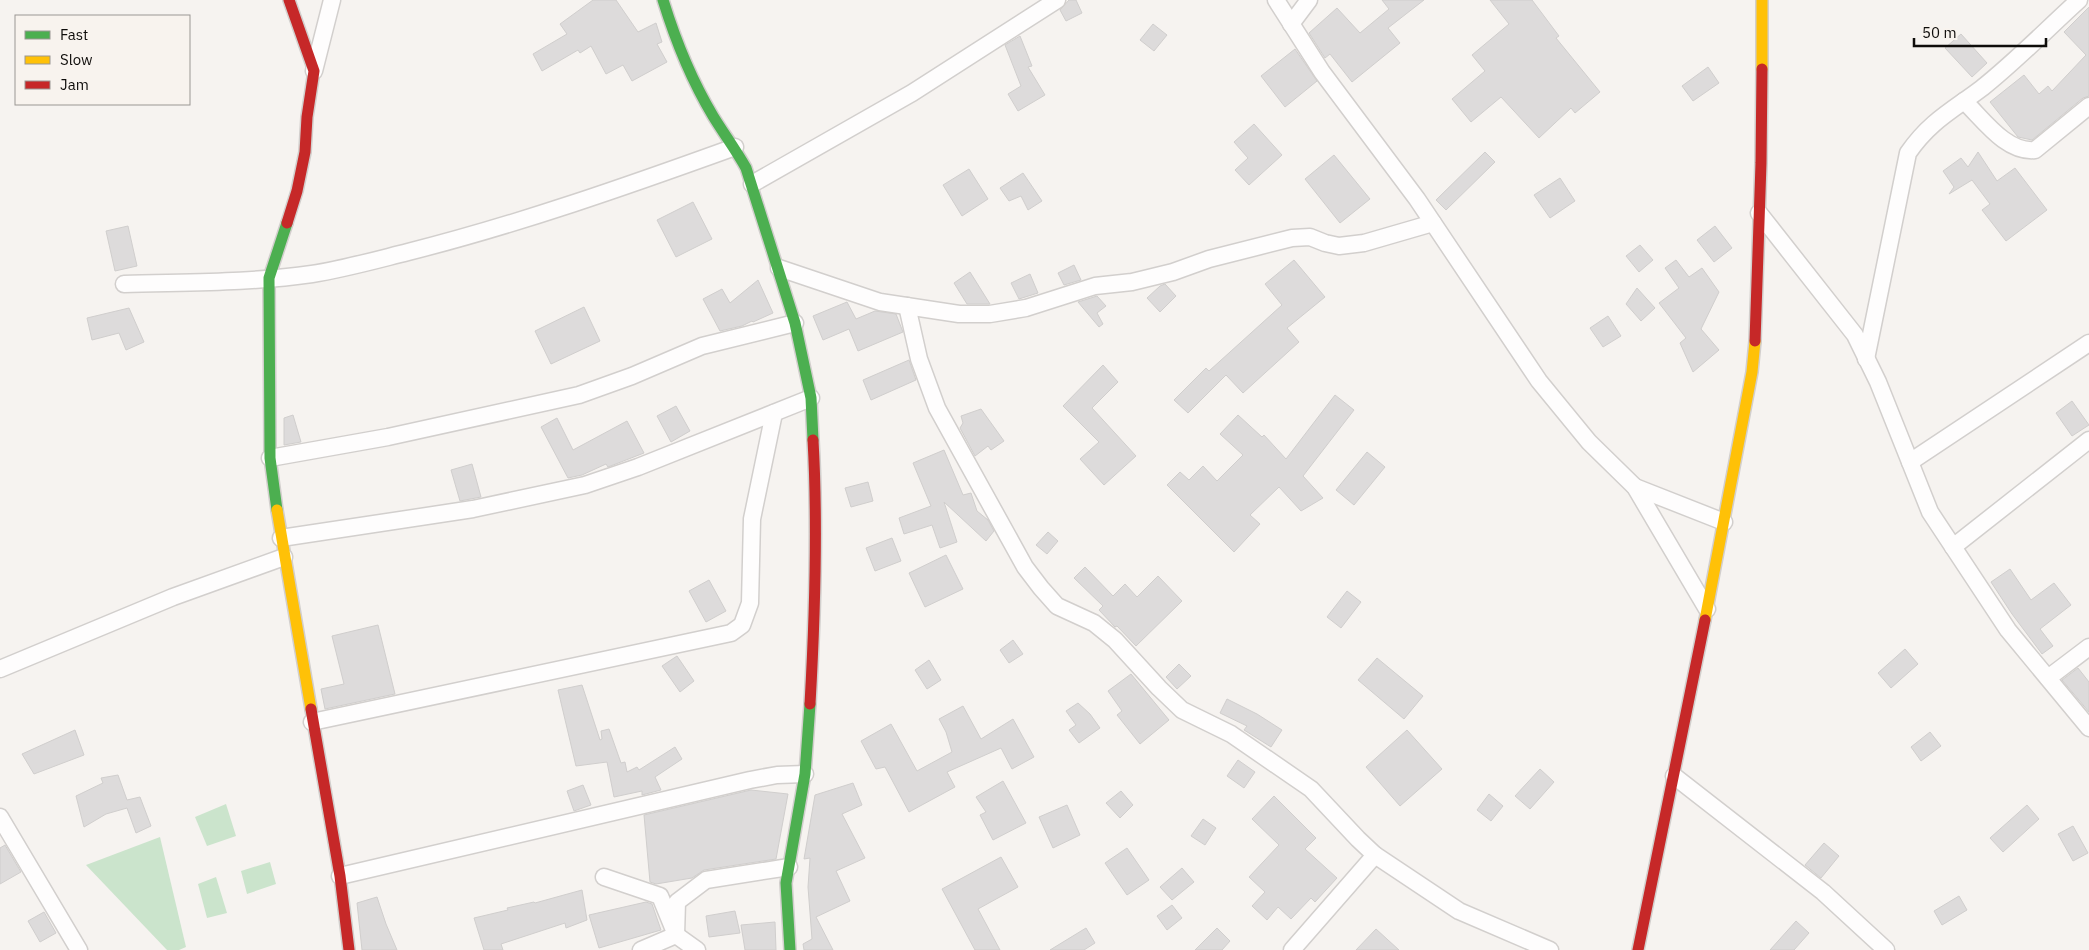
<svg xmlns="http://www.w3.org/2000/svg" width="2089" height="950" font-family="'IBM Plex Sans',sans-serif">
<style>
.green{fill:#cbe4cc}
.building{fill:#dddbdb;stroke:#d0cecd}
.lines{fill:none;stroke-linecap:round;stroke-linejoin:round}
.street-casing{stroke:#d2cfcd;stroke-width:19}
.fast-casing{stroke:#d2cfcd;stroke-width:14}
.slow-casing{stroke:#d2cfcd;stroke-width:14}
.jam-casing{stroke:#d2cfcd;stroke-width:14}
.street{stroke:#fefdfd;stroke-width:16}
.fast{stroke:#4caf50;stroke-width:11}
.slow{stroke:#ffc107;stroke-width:11}
.jam{stroke:#c62828;stroke-width:11}
</style>
<rect width="100%" height="100%" fill="#f6f3f0"/>
<g class="green">
<polygon points="226,804 236,836 207,846 195,817"/>
<polygon points="160,837 186,947 179,950 167,950 86,865"/>
<polygon points="270,862 276,884 247,894 241,871"/>
<polygon points="216,877 227,913 207,918 198,884"/>
</g>
<g class="building">
<polygon points="593,0 616,0 638,32 656,23 662,42 657,44 667,62 632,81 623,65 606,74 591,46 580,53 578,50 542,71 533,54 567,34 560,24"/>
<polygon points="1069,0 1076,0 1082,13 1066,21 1060,10"/>
<polygon points="1382,0 1424,0 1388,28 1400,43 1352,82 1330,54 1325,58 1309,33 1337,8 1360,33 1389,9"/>
<polygon points="1490,0 1532,0 1559,36 1556,38 1600,92 1575,113 1571,108 1539,138 1501,97 1471,122 1452,99 1485,71 1472,55 1509,24"/>
<polygon points="2089,7 2089,96 2083,98 2032,140 2018,137 1990,102 2024,75 2039,94 2048,86 2052,91 2086,55 2064,32"/>
<polygon points="1153,24 1167,35 1154,51 1140,40"/>
<polygon points="1961,34 1987,63 1972,77 1945,48"/>
<polygon points="1020,36 1032,66 1028,67 1045,95 1018,111 1008,94 1021,86 1005,45"/>
<polygon points="1295,49 1317,81 1285,107 1261,76"/>
<polygon points="1708,67 1719,83 1693,101 1682,86"/>
<polygon points="1254,124 1282,155 1249,185 1235,170 1248,158 1234,142"/>
<polygon points="1485,152 1495,162 1446,210 1436,200"/>
<polygon points="1978,152 1997,181 2015,168 2047,210 2006,241 1982,210 1990,204 1972,180 1949,194 1954,187 1943,171 1961,158 1968,167"/>
<polygon points="1334,155 1370,199 1340,223 1305,179"/>
<polygon points="969,169 988,199 962,216 943,185"/>
<polygon points="1023,173 1042,201 1028,210 1021,196 1009,201 1000,188"/>
<polygon points="1560,178 1575,201 1550,218 1534,195"/>
<polygon points="693,202 712,239 676,257 657,220"/>
<polygon points="128,226 137,266 115,271 106,231"/>
<polygon points="1715,226 1732,248 1714,262 1697,240"/>
<polygon points="1640,245 1653,260 1639,272 1626,256"/>
<polygon points="1294,260 1325,297 1287,328 1299,342 1243,393 1226,375 1188,413 1174,400 1206,368 1209,371 1282,305 1265,284"/>
<polygon points="1676,260 1689,277 1702,268 1719,292 1701,329 1719,350 1693,372 1680,343 1686,338 1659,303 1679,288 1665,268"/>
<polygon points="1074,265 1081,280 1064,285 1058,273"/>
<polygon points="970,272 990,304 967,304 954,283"/>
<polygon points="1030,274 1038,293 1019,299 1011,283"/>
<polygon points="758,280 773,313 753,322 752,321 742,326 720,331 703,299 722,289 730,303"/>
<polygon points="1165,284 1176,296 1160,312 1147,298 1160,286"/>
<polygon points="1637,288 1655,308 1641,321 1626,304"/>
<polygon points="1097,296 1106,306 1097,313 1103,324 1099,327 1078,302"/>
<polygon points="847,302 856,319 875,311 896,314 903,332 858,351 849,329 823,340 813,316"/>
<polygon points="584,307 600,341 551,364 535,331"/>
<polygon points="129,308 144,342 126,350 119,333 92,340 87,318"/>
<polygon points="1608,316 1621,336 1603,347 1590,328"/>
<polygon points="909,360 916,380 871,400 863,380"/>
<polygon points="1103,365 1118,382 1092,408 1136,456 1104,485 1080,459 1099,442 1063,406"/>
<polygon points="1335,395 1354,410 1303,476 1323,498 1301,511 1279,487 1250,515 1260,524 1234,552 1167,485 1180,472 1189,480 1203,466 1217,481 1243,455 1220,434 1238,415 1262,437 1264,435 1286,459"/>
<polygon points="2072,401 2089,425 2072,436 2056,413"/>
<polygon points="676,406 690,431 671,442 657,416"/>
<polygon points="981,409 1004,441 991,450 988,446 975,456 960,428 963,423 961,416"/>
<polygon points="293,415 301,442 284,445 284,418"/>
<polygon points="557,418 573,450 627,421 644,453 608,467 606,464 582,475 568,478 541,427"/>
<polygon points="944,450 963,495 971,493 977,511 988,520 994,531 986,541 944,502 957,542 940,548 932,525 904,534 899,518 931,506 913,463"/>
<polygon points="1367,452 1385,467 1354,505 1336,490"/>
<polygon points="472,464 481,497 460,501 451,470"/>
<polygon points="868,482 873,501 851,507 845,488"/>
<polygon points="1048,532 1058,541 1047,554 1036,545"/>
<polygon points="892,538 901,561 875,571 866,548"/>
<polygon points="946,555 963,589 925,607 909,573"/>
<polygon points="1085,567 1113,596 1125,584 1137,597 1158,576 1182,601 1136,646 1117,626 1115,627 1099,610 1103,606 1074,578"/>
<polygon points="2010,569 2031,600 2054,583 2071,605 2040,629 2053,646 2042,654 2012,614 1991,582"/>
<polygon points="709,580 726,611 706,622 689,591"/>
<polygon points="1347,591 1361,602 1341,628 1327,617"/>
<polygon points="378,625 395,694 325,709 321,689 344,684 332,636"/>
<polygon points="1013,640 1023,654 1009,663 1000,650"/>
<polygon points="1905,649 1918,664 1891,688 1878,673"/>
<polygon points="677,656 694,681 680,692 662,666"/>
<polygon points="1377,658 1423,696 1404,719 1358,680"/>
<polygon points="929,660 941,680 927,689 915,670"/>
<polygon points="1179,664 1191,676 1177,689 1166,677"/>
<polygon points="2078,668 2089,682 2089,712 2062,680"/>
<polygon points="1131,674 1169,720 1140,744 1117,715 1122,711 1108,691"/>
<polygon points="582,685 600,740 602,739 601,731 609,729 621,763 625,762 627,772 637,767 639,770 675,747 682,759 655,777 661,790 642,795 642,791 614,797 607,762 576,766 558,690"/>
<polygon points="1227,699 1257,714 1282,730 1271,747 1244,730 1247,726 1220,713"/>
<polygon points="1078,703 1090,714 1100,728 1079,743 1069,730 1076,725 1066,711"/>
<polygon points="963,706 981,739 1013,719 1034,757 1012,769 1001,748 947,772 955,787 909,812 885,767 876,769 861,741 891,724 917,771 952,752 946,732 939,719"/>
<polygon points="75,730 84,755 34,774 22,754"/>
<polygon points="1407,730 1442,769 1400,806 1366,767"/>
<polygon points="1930,732 1941,746 1921,761 1911,747"/>
<polygon points="1238,760 1255,772 1244,788 1227,776"/>
<polygon points="1540,769 1554,782 1530,809 1515,796"/>
<polygon points="118,775 127,800 140,797 151,826 136,833 127,808 106,814 84,827 76,796 103,783 101,778"/>
<polygon points="1003,781 1026,823 993,840 980,815 986,812 976,797"/>
<polygon points="853,783 862,805 842,814 865,858 836,871 850,901 816,917 833,950 804,950 803,944 812,939 808,887 810,858 804,859 815,795"/>
<polygon points="583,785 591,805 574,811 567,791"/>
<polygon points="751,790 788,794 776,859 704,870 692,878 656,884 650,882 644,815"/>
<polygon points="1121,791 1133,805 1120,818 1106,803"/>
<polygon points="1489,794 1503,806 1491,821 1477,810"/>
<polygon points="1274,796 1316,838 1305,849 1337,878 1315,902 1311,898 1291,919 1278,907 1267,920 1252,906 1265,892 1249,877 1279,845 1252,819"/>
<polygon points="1067,805 1080,835 1053,848 1039,817"/>
<polygon points="2027,805 2039,819 2003,852 1990,838"/>
<polygon points="1203,819 1216,828 1205,845 1191,836"/>
<polygon points="2073,826 2088,853 2073,861 2058,834"/>
<polygon points="1824,843 1839,856 1821,878 1805,865"/>
<polygon points="5,845 21,872 0,884 0,848"/>
<polygon points="1127,848 1149,880 1127,895 1105,863"/>
<polygon points="1001,857 1018,887 978,909 1000,950 975,950 942,889"/>
<polygon points="1182,868 1194,882 1172,900 1160,887"/>
<polygon points="582,890 587,920 566,928 565,923 501,944 503,950 484,950 474,918 508,910 507,908 534,902 535,903"/>
<polygon points="1959,896 1967,910 1942,925 1934,911"/>
<polygon points="377,897 386,924 397,950 362,950 357,903"/>
<polygon points="646,902 652,904 661,930 599,948 589,915"/>
<polygon points="1172,905 1182,918 1167,930 1157,916"/>
<polygon points="735,911 740,933 709,937 706,916"/>
<polygon points="44,912 56,933 40,942 28,921"/>
<polygon points="1796,921 1809,933 1794,950 1770,950"/>
<polygon points="775,922 776,950 745,950 741,925"/>
<polygon points="1086,928 1095,943 1084,950 1050,950"/>
<polygon points="1217,928 1230,941 1222,950 1195,950"/>
<polygon points="1376,929 1399,950 1356,950"/>
</g>
<g class="lines">
<g class="street-casing">
<g id="street">
<polyline points="1276,0 1322,72 1417,199 1539,381 1589,442 1635,487 1707,609"/>
<polyline points="1291,24 1309,0"/>
<polyline points="314,71 332,0"/>
<path d="M1964,101C1983,119 2006,153 2035,150L2089,106"/>
<polyline points="752,184 912,93 1057,0"/>
<polyline points="1759,213 1855,335 1878,382 1930,512 2008,630 2089,728"/>
<polyline points="779,268 880,302 959,314 990,314 1026,308 1095,286 1132,282 1173,272 1209,259 1292,238 1310,237 1325,243 1339,246 1364,243 1433,223"/>
<path d="M124,284C186,282 250,283 312,274C344,269 376,260 408,252C519,224 627,186 735,147"/>
<polyline points="907,306 919,359 937,408 1025,567 1041,588 1057,606 1094,623 1115,640 1159,688 1182,710 1231,734 1311,789 1358,839 1375,855 1459,911 1550,950"/>
<path d="M1866,359L1908,153C1930,121 1953,110 1982,88C2016,61 2047,29 2079,0"/>
<polyline points="270,458 388,437 579,395 632,376 702,346 795,323"/>
<polyline points="1910,462 2089,343"/>
<polyline points="1635,487 1724,522"/>
<polyline points="281,538 473,509 585,485 638,467 811,398"/>
<polyline points="1953,547 2089,440"/>
<polyline points="0,669 173,597 284,557"/>
<polyline points="2048,678 2089,647"/>
<polyline points="312,722 731,633 742,625 750,603 752,519 774,413"/>
<polyline points="1674,776 1823,892 1886,950"/>
<polyline points="0,817 79,950"/>
<polyline points="340,876 750,780 777,775 805,774"/>
<polyline points="604,877 660,896 676,935 697,950"/>
<polyline points="641,950 676,935 677,902 706,880 789,867"/>
<polyline points="1292,950 1375,855"/>
</g>
</g>
<g class="fast-casing">
<g id="fast">
<path d="M663,0C675,39 692,81 713,116C724,134 736,150 746,168L795,323L811,398L813,440"/>
<polyline points="277,510 270,458 269,278 287,223"/>
<polyline points="790,950 786,883 805,774 810,704"/>
</g>
</g>
<g class="slow-casing">
<g id="slow">
<polyline points="1762,69 1762,0"/>
<polyline points="277,510 311,709"/>
<polyline points="1705,620 1752,372 1755,341"/>
</g>
</g>
<g class="jam-casing">
<g id="jam">
<polyline points="287,223 297,191 305,152 307,117 314,71 289,0"/>
<polyline points="1755,341 1761,163 1762,69"/>
<path d="M810,704C815,616 818,528 813,440"/>
<polyline points="311,709 340,876 349,950"/>
<polyline points="1638,950 1705,620"/>
</g>
</g>
<use href="#street" class="street"/>
<use href="#fast" class="fast"/>
<use href="#slow" class="slow"/>
<use href="#jam" class="jam"/>
</g>
<rect x="15" y="15" width="175" height="90" fill="#f8f3ee" stroke="#9a9793"/>
<rect x="25" y="31" width="25" height="8" fill="#4caf50" stroke="#9a9793"/>
<text x="60" y="40" font-size="15" fill="#0e0c0a">Fast</text>
<rect x="25" y="56" width="25" height="8" fill="#ffc107" stroke="#9a9793"/>
<text x="60" y="65" font-size="15" fill="#0e0c0a">Slow</text>
<rect x="25" y="81" width="25" height="8" fill="#c62828" stroke="#9a9793"/>
<text x="60" y="90" font-size="15" fill="#0e0c0a">Jam</text>
<path d="M1914 38v8h132v-8" fill="none" stroke="#0e0c0a" stroke-width="2.5"/>
<text x="1922" y="38" font-size="15" fill="#0e0c0a" stroke="#f8f3ee" stroke-width="4" paint-order="stroke">50 m</text>
</svg>
